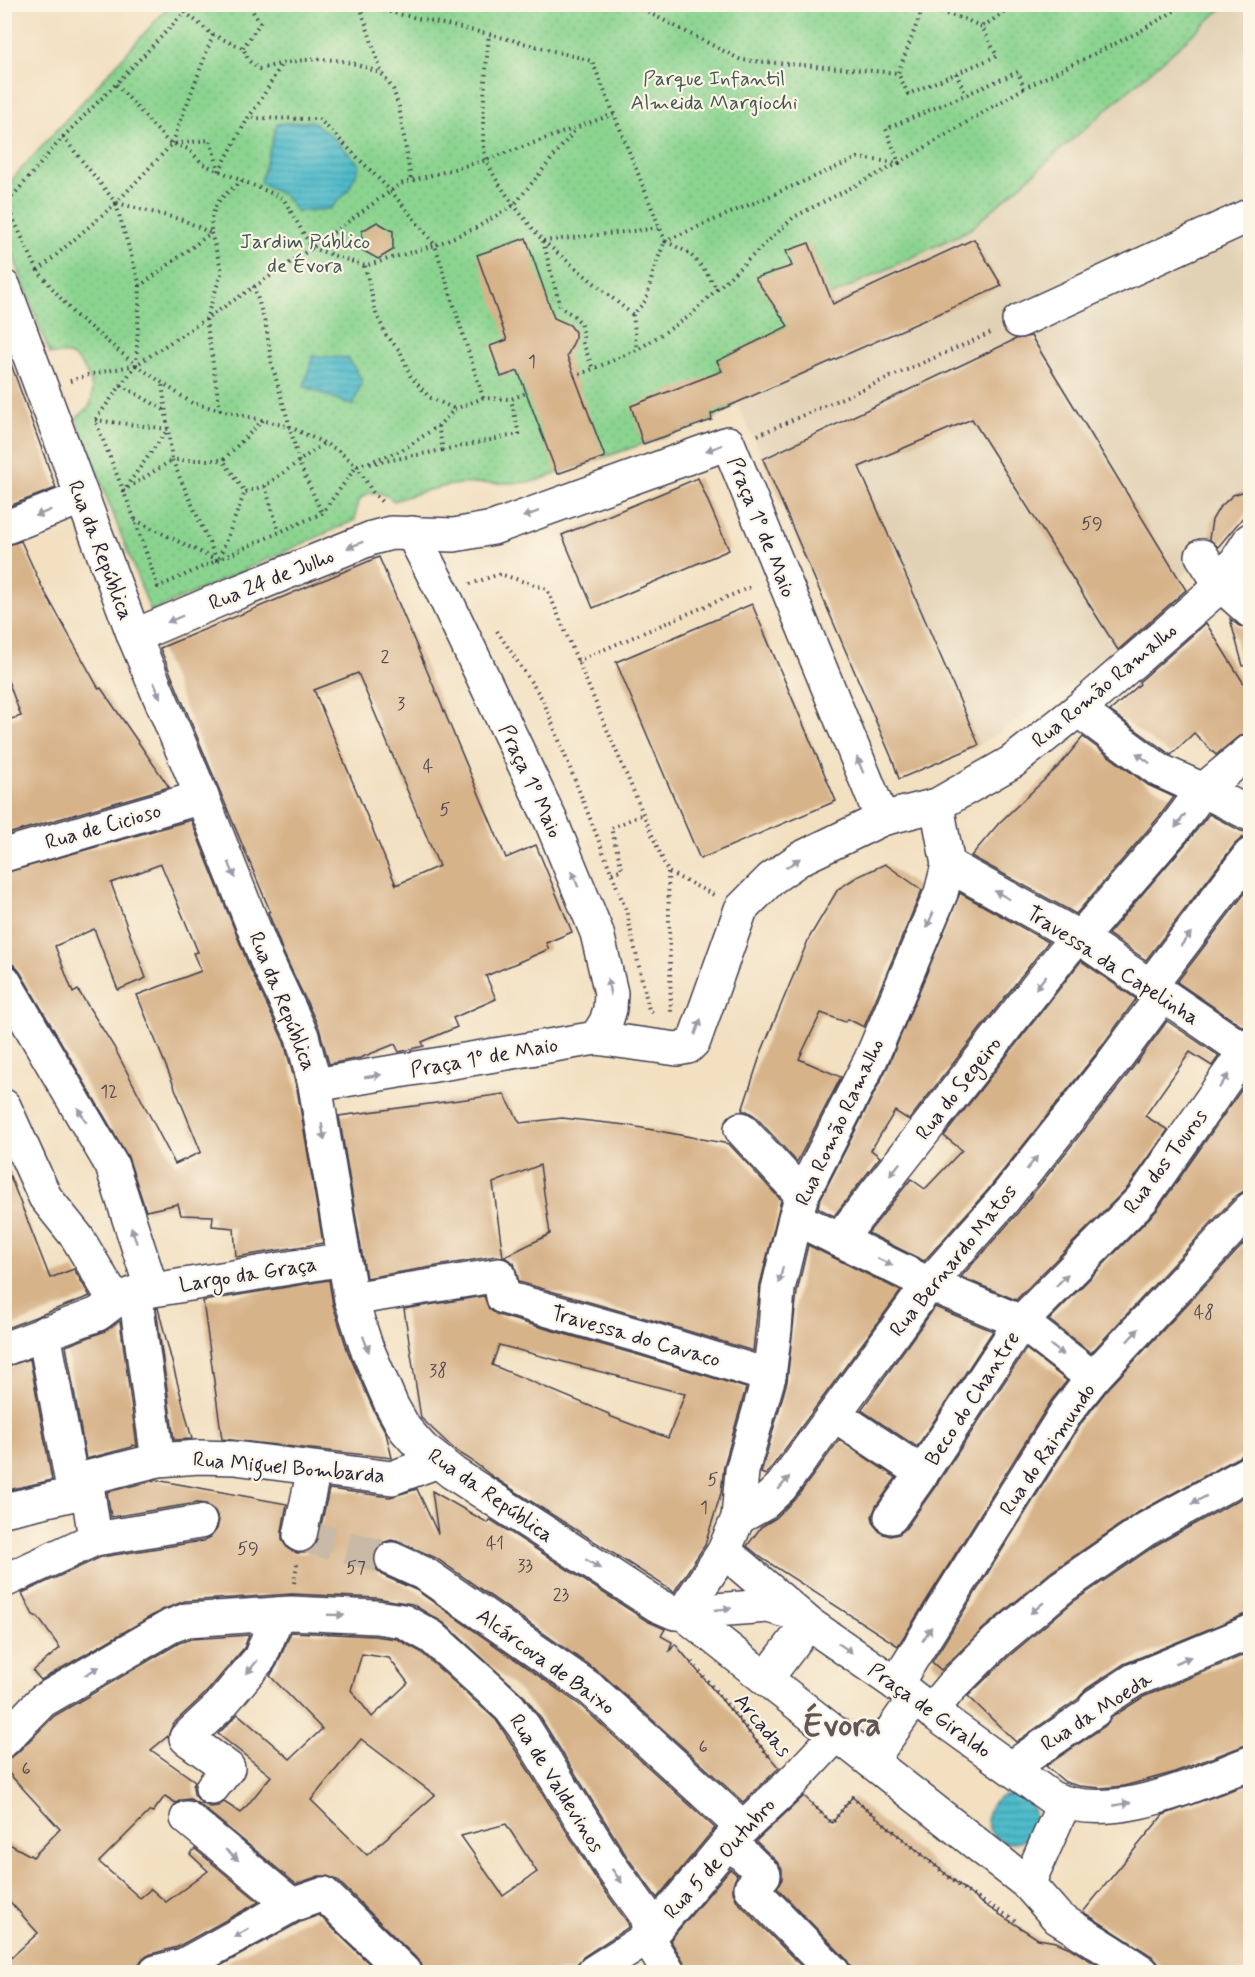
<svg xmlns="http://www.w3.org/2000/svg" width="1255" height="1977" font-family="Mynerve,sans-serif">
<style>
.built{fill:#e2d2b5}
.park{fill:url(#park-dots);stroke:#567b66;stroke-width:1.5}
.water{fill:url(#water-rules);stroke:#386f82;stroke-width:1.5}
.building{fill:#d7b38a;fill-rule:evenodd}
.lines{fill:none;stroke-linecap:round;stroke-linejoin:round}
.minor-tunnel{stroke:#c8baa6;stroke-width:33;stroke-dasharray:33 16;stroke-linecap:butt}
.minor-casing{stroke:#413e4f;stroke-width:36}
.path{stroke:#413e4f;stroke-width:4;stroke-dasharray:1.5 4.5;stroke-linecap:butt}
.minor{stroke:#fff;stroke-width:33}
.oneway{fill:#9c9ca7}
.labels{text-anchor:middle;stroke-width:4.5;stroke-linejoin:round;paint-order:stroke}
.number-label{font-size:18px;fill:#4f464f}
.park-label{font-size:21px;fill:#425754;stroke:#fcf5e5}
.street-label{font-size:21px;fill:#22223b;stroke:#fcf5e5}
.town-label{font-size:33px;font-weight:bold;fill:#615557;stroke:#fcf5e5}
</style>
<defs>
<pattern id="park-dots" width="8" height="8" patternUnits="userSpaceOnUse" patternTransform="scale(1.5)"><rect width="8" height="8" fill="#8bd490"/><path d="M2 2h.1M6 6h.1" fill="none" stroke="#78b67d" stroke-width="1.8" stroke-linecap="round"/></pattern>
<pattern id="water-rules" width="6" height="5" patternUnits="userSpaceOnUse" patternTransform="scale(1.5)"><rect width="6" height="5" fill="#4fbcca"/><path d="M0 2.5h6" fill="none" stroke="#4198a5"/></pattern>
</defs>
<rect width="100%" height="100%" fill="#fcf5e5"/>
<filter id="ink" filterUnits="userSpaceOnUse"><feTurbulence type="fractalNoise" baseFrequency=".0167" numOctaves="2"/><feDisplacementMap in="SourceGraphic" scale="12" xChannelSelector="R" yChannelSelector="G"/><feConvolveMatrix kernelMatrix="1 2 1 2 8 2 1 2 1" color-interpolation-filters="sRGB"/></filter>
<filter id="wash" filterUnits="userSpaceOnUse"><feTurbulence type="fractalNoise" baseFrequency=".008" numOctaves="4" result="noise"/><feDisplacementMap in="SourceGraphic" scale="24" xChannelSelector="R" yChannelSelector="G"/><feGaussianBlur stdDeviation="1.35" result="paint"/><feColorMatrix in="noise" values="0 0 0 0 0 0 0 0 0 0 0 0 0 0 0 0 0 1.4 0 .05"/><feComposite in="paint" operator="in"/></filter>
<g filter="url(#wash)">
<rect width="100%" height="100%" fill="#f2e0c1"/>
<polygon class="built" points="1226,5 1250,5 1250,508 1214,553 1202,556 1180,579 1194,594 1120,653 979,745 899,779 893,761 763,459 717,361 811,304 969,230"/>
<path class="park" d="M170,5H1226L969,230L830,296L815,313L718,361L736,403L712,420L536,481C511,485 487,482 462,484C439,486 416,493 394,501C384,492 368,488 359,501C355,506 356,514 355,520L151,612L76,418C81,414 86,411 90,405C97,389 85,361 69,355C63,353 56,354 50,354L5,234V187Z"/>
<g class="water">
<polygon points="312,121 332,136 360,165 348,191 330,209 296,211 284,195 260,183 277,124"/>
<polygon points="313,356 348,358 362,380 353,406 304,386"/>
<circle cx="1011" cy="1819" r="24"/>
</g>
<g id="blocks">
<g class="building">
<polygon points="377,222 393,231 393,250 378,259 362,250 362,231"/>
<polygon points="526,238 554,318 570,325 575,332 575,339 567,356 605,457 557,474 518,371 501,377 490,346 507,340 477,255"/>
<polygon points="974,239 1002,286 711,414 712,420 643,444 631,406 722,371 717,361 788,326 755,278 792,266 786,251 809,243 833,304"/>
<polygon points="1031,336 1186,590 1118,650 972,419 859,467 979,745 899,779 893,761 763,459 1016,339"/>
<polygon points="7,353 56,488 4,508 4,354"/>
<polygon points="698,478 729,550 593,608 562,535"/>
<polygon points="1251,489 1251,508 1218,547 1209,539 1212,520 1219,508 1233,495"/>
<polygon points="21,541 41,585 99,689 101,688 169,787 4,835 4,721 21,716 4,670 4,546"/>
<path d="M379,557L506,858L536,845L572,932L546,943L549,949L486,976L496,999L453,1018L457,1027L422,1042L424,1046L399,1052L395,1044L360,1058L329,1064L319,1028L283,952L268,912L270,911L160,648ZM358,673L439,866L396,885L314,690Z"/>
<polygon points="752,604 836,801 700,859 616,662"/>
<polygon points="1230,619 1238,625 1246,629 1251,629 1251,665 1243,666"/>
<polygon points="1206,623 1251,695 1251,733 1238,737 1216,755 1194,733 1171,755 1110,711 1140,684 1139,682"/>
<polygon points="1083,737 1148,785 1174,797 1159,817 1076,914 971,856 999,823 1059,766"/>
<polygon points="1209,814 1241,831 1251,833 1251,837 1242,838 1235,844 1146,960 1108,934 1188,841"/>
<path d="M191,820L249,966L284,1042L297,1089L323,1243L236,1257L234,1228L212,1226L213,1216L181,1215L178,1204L146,1211L128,1157L20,972L14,965L4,962V873ZM161,864L198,952L193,953L201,971L137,995L201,1152L175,1164L114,1047L78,990L73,993L55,946L94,929L118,990L146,978L111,883Z"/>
<polygon points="885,864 922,890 864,1027 848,1019 845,1022 821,1013 799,1059 841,1077 797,1162 755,1116 747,1111 742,1111 761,1053 809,938 838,889 857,877"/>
<polygon points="1251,885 1251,1025 1243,1027 1177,982"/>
<polygon points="960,893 1048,942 909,1120 895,1111 871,1150 880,1157 834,1216 818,1208 819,1202 888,1066"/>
<polygon points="1081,961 1136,999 1096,1054 987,1191 924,1261 868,1233 911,1179 925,1189 962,1150 944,1136"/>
<polygon points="1167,1021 1219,1056 1212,1066 1190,1052 1145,1116 1168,1130 1128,1187 1016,1300 961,1277 1016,1215 1126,1077"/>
<polygon points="1251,1076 1251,1191 1244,1191 1236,1196 1091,1353 1049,1320 1157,1210"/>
<polygon points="504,1094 520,1123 562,1118 626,1125 729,1144 781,1200 760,1285 753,1351 652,1320 519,1282 514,1263 504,1257 550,1234 540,1165 493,1183 503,1257 496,1256 366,1278 339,1116"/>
<polygon points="4,1166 6,1166 50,1278 74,1269 90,1296 4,1329"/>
<polygon points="1251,1236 1251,1453 1241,1456 1137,1513 1051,1572 984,1628 941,1670 932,1662 1082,1422 1107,1390"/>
<polygon points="808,1245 901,1291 766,1475 761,1473 787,1381 797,1292"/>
<polygon points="329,1280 333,1305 348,1352 375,1413 386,1433 392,1458 222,1439 203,1301"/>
<path d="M484,1296L489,1309L498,1315L642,1356L746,1388L724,1466L721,1493L705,1545L674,1592L493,1477L471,1460L455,1450L421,1418L404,1309ZM499,1345L685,1394L668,1438L609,1416V1414L492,1365Z"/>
<polygon points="935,1307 993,1331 917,1447 861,1410"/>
<polygon points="158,1308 192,1439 174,1440 156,1309"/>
<polygon points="120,1321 137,1446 132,1445 132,1447 86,1459 66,1346 105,1331"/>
<polygon points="1026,1349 1067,1381 1051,1401 898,1646 763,1559 747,1546 761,1527 776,1518 796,1498 839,1440 896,1478 876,1506 872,1516 874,1525 881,1533 890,1536 899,1534 906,1528 937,1484"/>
<polygon points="30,1359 52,1480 4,1491 4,1367"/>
<polygon points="156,1480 287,1504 282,1531 282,1540 288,1549 297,1553 306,1553 314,1548 318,1539 329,1489 390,1497 417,1489 438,1534 432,1491 488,1523 490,1520 491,1520 647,1621 665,1629 661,1636 672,1642 669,1652 675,1644 779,1768 743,1802 603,1675 436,1558 400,1542 391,1540 382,1543 375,1551 373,1561 377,1570 384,1576 416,1590 580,1705 715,1828 657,1898 627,1857 540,1717 525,1697 444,1623 412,1604 377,1598 292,1594 185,1601 162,1610 41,1680 33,1671 60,1648 38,1617 33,1615 22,1593 101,1557 203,1541 211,1537 217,1529 219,1520 215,1511 206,1504 197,1503 111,1517 107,1492"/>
<polygon points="1251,1493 1251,1614 1243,1615 1124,1664 1086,1689 1078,1699 1016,1742 968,1696 1009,1656 1073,1602 1156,1545"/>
<path d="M291,1632L374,1636L397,1639L421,1652L496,1720L508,1738L595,1877L628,1923L629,1927L583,1957L577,1964L575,1972H422V1966L417,1959L337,1880L327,1876H319L296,1884L199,1804L190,1799L181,1800L176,1803L165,1796L153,1812L150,1811L99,1862L140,1898L151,1889L166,1902L208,1871L190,1854L195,1849L259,1902L177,1947L151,1954L143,1958L138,1966V1972H4V1964L38,1933L4,1895V1841L33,1857L60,1829L4,1768V1763L17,1753L54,1716L179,1643L191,1639L249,1635L244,1648L205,1694L173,1724L168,1736L151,1750L195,1781L193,1786L194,1794L201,1803L210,1807L218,1806L224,1802L241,1813L271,1776L218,1734L238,1714L290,1759L322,1729L270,1676L277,1665ZM362,1654L389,1658L408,1683L372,1717L351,1690ZM361,1739L435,1795L367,1855L311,1800ZM506,1824L537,1872L503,1896L461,1836Z"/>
<polygon points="1251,1652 1251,1745 1243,1746 1172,1773 1124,1786 1101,1788 1079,1786 1065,1782 1046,1766 1105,1726 1112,1717 1143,1697"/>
<polygon points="1251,1783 1251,1972 1161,1972 1158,1963 1152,1956 1083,1912 1163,1815"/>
<polygon points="804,1796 832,1823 852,1797 980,1902 1038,1939 1056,1942 1070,1948 1109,1972 851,1972 851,1967 846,1959 777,1888 782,1879 782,1869 777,1862 756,1841"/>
<polygon points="730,1869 737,1875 733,1884 733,1892 737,1901 807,1972 687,1972 684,1962 670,1940"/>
<polygon points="319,1915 378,1972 209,1972 300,1922"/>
</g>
</g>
</g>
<g filter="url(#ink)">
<use href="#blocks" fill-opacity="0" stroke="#413e4f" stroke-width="1.5"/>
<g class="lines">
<polyline class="minor-tunnel" points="300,1535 392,1559"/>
<g class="minor-casing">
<g id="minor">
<polyline points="4,287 134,636 202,797 266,959 302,1036 315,1085 351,1299 366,1346 392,1406 405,1429 423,1449 453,1473 657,1605 675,1613 768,1606 797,1614"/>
<polyline points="1019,321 1250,215"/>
<polyline points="4,528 81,498"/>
<polyline points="412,533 442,591 551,821 597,933 611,993 610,1009 606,1022 596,1038"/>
<polyline points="1202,556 1221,585 1250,611"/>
<polyline points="134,636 221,599 372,538 391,533 454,535 493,528 728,443 882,819"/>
<polyline points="1078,710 1159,770 1203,790 1250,814"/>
<polyline points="937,805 948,865 941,893 871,1059 802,1195 795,1218 778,1289 775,1329 769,1376 742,1471 738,1518 724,1551 683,1613 766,1679 1028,1884 1058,1918 1112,1952 1142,1972"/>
<polyline points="4,855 202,797"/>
<polyline points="948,865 1080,938 1245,1051"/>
<polyline points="1080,938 1174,829 1203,790 1250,751"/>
<polyline points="4,981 112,1166 152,1290"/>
<polyline points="1150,986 1250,855"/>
<polyline points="315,1085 596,1038 677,1049 688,1047 694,1041 741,909 772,878 801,858 882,819 937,805 1012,762 1078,710 1221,585 1250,540"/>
<polyline points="4,1106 45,1197 77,1237 115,1301"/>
<polyline points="741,1129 802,1195"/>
<polyline points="795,1218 929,1284 1021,1322 1093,1378"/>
<polyline points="839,1240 1077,936"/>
<polyline points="135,1293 158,1460"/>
<polyline points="351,1299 499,1275 503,1297 647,1338 769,1376"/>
<polyline points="44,1333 74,1494"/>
<polyline points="4,1349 98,1314 115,1301 135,1293 344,1259"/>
<polyline points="835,1415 922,1473"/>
<polyline points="4,1510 74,1494 86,1478 158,1460 199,1457 235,1458 392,1478 438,1461"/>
<polyline points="891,1517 922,1473 1021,1322 1142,1199 1250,1044"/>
<polyline points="738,1518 763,1504 781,1487 929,1284 1001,1203 1111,1065 1163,995"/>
<polyline points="300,1535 314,1469"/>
<polyline points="95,1539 200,1522"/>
<path d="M724,1551L808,1623L896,1684L931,1711L1052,1798C1114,1824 1192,1785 1250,1763"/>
<polyline points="392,1559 425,1574 592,1690 742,1827"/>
<polyline points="4,1581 95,1539 86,1478"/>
<polyline points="766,1679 800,1634"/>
<polyline points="896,1684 1067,1411 1093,1378 1250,1209"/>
<polyline points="931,1711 950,1688 996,1642 1062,1587 1146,1529 1250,1472"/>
<polyline points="4,1740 42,1701 171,1626 187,1620 291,1613 376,1617 403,1621 432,1637 493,1692 510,1708 524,1727 611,1867 646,1915 651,1944 668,1972"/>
<polyline points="871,1761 905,1712"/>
<polyline points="1011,1768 1094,1711 1096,1705 1134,1680 1250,1632"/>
<polyline points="212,1788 228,1768 186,1738 219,1707 260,1658 278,1614"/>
<polyline points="187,1818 292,1905"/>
<polyline points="729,1841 764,1875 751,1888 833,1972"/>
<polyline points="1028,1884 1060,1812"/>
<polyline points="156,1972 184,1965 292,1905 324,1894 404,1972"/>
<polyline points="594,1972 638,1944 657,1927 729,1841 792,1782 837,1734"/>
</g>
</g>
<g class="path">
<polyline points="196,4 185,12 116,84 168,142 188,149 203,164 283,198 312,248 365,266 435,245 391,191 319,119 248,118"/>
<polyline points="354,4 488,34"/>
<polyline points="632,4 741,60 898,73"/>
<polyline points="921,4 923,8 898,73 908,94 997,56 982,27 1017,4"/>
<polyline points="360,6 382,74 393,89 399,107 411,180"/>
<polyline points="923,8 965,19 982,27"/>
<path d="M185,12L213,35L243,48L249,61L259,69C290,61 320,55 351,63C362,65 372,70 382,74"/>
<polyline points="213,35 172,144 210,140 219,171"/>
<polyline points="243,48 260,23 248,4"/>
<polyline points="956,73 966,95"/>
<path d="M614,114L592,61L489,34C487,59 478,143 487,162C500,190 523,217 543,241L660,228"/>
<polyline points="63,137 116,84"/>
<polyline points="219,171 248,118 259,103 282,63"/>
<polyline points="116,203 38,271 74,314 136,365 192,403 290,427 324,443 336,449 357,466 373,493 384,504"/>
<path d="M117,203L183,220L211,233C211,202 221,197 244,180"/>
<polyline points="116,204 140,286"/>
<polygon points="211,233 222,271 206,319 136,365 140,286"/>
<polyline points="543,241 560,307 573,315 580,322 583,334 583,343 593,369"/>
<polyline points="543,241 633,315"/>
<polyline points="365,266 376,313 386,335 400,351 411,377 429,397 455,409"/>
<polyline points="38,271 6,204 63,137 116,203 172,144"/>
<polyline points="254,286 266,326 272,365 290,427 299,463 322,513"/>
<polyline points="717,289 794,217 899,163 886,129 1018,72 1024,88 1137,33 1186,4"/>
<polyline points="136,365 95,420 135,520 158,587 322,513 357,466 401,451 438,426 455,409 483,398 511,399 526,393"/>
<polyline points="574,377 637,350 690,316 717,289 703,268 689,253 665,241 654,269 646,300 633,315 637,350"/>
<polyline points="70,381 88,375 136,365"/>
<polyline points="121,385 166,411"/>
<polyline points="483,398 435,245 474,229 514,205 576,129"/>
<polyline points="220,410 206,319 312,248 400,184 486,160 614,114 665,241 858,158 899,163 1024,88"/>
<polyline points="95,420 168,429 123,491 172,460 162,383"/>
<polyline points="263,420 223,460 245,492 265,486 324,443"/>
<polyline points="438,426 443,450 519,434 511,399"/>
<polyline points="758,435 993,332"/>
<polyline points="370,464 443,450"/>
<polyline points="265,486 279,532"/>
<polyline points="135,520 218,561 245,492"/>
<polyline points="217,560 172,460 223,460"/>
<polyline points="470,584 500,574 547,589 668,872 714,895"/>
<polyline points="497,631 543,700 593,826 626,910 649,1010 655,1014"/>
<polyline points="577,661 753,586"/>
<polyline points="668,872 671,1012"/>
<polyline points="612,873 622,869 611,828 643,814"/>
<polyline points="294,1583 297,1564"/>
<polyline points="692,1662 771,1759"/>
<polyline points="812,1804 832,1823 852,1797 967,1892 1018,1922"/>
</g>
<use href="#minor" class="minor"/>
</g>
<defs><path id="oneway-solid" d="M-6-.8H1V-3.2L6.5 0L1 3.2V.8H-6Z" transform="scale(1.5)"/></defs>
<g class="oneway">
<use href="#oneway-solid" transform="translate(714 448) rotate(160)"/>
<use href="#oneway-solid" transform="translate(43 513) rotate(158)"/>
<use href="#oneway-solid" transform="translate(531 514) rotate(160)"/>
<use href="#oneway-solid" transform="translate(355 545) rotate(158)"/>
<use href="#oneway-solid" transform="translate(175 619) rotate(157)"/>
<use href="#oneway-solid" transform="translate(157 690) rotate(67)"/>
<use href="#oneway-solid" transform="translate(1143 758) rotate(-143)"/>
<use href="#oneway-solid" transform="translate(860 765) rotate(-112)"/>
<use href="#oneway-solid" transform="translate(1180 821) rotate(126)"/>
<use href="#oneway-solid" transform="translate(793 863) rotate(-34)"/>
<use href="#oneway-solid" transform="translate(232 870) rotate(68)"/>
<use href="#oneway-solid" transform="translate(575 879) rotate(-112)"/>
<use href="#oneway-solid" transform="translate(1002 895) rotate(-151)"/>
<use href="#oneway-solid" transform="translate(930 920) rotate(113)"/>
<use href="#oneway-solid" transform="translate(1186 939) rotate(-53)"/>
<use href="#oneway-solid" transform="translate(1041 982) rotate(128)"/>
<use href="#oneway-solid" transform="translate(609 987) rotate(-99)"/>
<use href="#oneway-solid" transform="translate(698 1027) rotate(-70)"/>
<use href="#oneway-solid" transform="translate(373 1076) rotate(-9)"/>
<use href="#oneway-solid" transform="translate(1224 1081) rotate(-55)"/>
<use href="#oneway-solid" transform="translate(82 1115) rotate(-120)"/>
<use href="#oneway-solid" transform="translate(323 1132) rotate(81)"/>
<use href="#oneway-solid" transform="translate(1032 1163) rotate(-51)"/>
<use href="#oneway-solid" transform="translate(895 1169) rotate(128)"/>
<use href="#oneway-solid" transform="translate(134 1235) rotate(-108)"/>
<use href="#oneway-solid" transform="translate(885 1262) rotate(26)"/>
<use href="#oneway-solid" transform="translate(781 1275) rotate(103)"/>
<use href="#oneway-solid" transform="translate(1062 1280) rotate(-46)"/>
<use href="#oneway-solid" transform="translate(1133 1335) rotate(-47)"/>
<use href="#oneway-solid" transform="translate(366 1344) rotate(70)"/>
<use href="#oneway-solid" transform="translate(1057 1350) rotate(38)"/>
<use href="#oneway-solid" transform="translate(784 1483) rotate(-50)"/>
<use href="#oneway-solid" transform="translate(1199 1500) rotate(151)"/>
<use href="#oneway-solid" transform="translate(593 1564) rotate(32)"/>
<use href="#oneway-solid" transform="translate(1037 1608) rotate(140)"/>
<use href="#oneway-solid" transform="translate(723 1609) rotate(-6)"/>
<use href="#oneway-solid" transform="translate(336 1615) rotate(2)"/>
<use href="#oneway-solid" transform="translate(927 1634) rotate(-58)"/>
<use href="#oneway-solid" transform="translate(845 1648) rotate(35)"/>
<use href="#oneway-solid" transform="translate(1183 1660) rotate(-23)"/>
<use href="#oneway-solid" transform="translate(252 1667) rotate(129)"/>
<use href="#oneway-solid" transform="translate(92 1671) rotate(-30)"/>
<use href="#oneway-solid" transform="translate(1122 1804) rotate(-11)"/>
<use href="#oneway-solid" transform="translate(232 1855) rotate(40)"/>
<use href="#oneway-solid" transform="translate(617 1876) rotate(54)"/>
<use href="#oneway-solid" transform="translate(241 1933) rotate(151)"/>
</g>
</g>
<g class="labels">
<g class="number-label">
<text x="532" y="367">1</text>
<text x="1092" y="529">59</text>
<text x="385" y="662">2</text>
<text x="401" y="709">3</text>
<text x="428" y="772">4</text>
<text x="445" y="815">5</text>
<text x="109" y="1097">12</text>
<text x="1204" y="1318">48</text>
<text x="438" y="1376">38</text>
<text x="713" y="1485">5</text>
<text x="704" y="1513">1</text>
<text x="495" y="1549">41</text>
<text x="248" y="1554">59</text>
<text x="525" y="1571">33</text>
<text x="356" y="1573">57</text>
<text x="561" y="1600">23</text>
<text x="703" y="1752">6</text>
<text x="26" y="1774">6</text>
</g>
<g class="park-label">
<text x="714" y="85">Parque Infantil<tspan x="714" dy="24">Almeida Margiochi</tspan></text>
<text x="305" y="248">Jardim Público<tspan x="305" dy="24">de Évora</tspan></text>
</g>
<g class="street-label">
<text transform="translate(762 527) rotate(68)" y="7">Praça 1º de Maio</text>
<text transform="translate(101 550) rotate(69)" y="7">Rua da República</text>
<text transform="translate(271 579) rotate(-22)" y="7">Rua 24 de Julho</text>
<text transform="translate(1104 685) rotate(-40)" y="7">Rua Romão Ramalho</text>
<text transform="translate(531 781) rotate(65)" y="7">Praça 1º Maio</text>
<text transform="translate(103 826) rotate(-16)" y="7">Rua de Cicioso</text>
<text transform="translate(1113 965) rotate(33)" y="7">Travessa da Capelinha</text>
<text transform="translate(283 1001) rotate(68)" y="7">Rua da República</text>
<text transform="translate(484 1057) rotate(-10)" y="7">Praça 1º de Maio</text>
<text transform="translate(958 1088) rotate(-52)" y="7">Rua do Segeiro</text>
<text transform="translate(839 1122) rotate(-65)" y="7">Rua Romão Ramalho</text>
<text transform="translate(1165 1161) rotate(-53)" y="7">Rua dos Touros</text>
<text transform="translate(953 1260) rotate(-51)" y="7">Rua Bernardo Matos</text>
<text transform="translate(248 1274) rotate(-9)" y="7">Largo da Graça</text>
<text transform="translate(636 1336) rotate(16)" y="7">Travessa do Cavaco</text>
<text transform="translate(972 1398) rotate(-57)" y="7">Beco do Chantre</text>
<text transform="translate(1047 1449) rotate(-56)" y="7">Rua do Raimundo</text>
<text transform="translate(289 1467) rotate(5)" y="7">Rua Miguel Bombarda</text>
<text transform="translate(491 1495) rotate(35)" y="7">Rua da República</text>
<text transform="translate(546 1661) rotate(36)" y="7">Alcárcova de Baixo</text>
<text transform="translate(930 1710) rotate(36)" y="7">Praça de Giraldo</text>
<text transform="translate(1096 1711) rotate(-33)" y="7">Rua da Moeda</text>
<text transform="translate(763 1725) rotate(50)" y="7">Arcadas</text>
<text transform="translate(557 1783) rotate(58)" y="7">Rua de Valdevinos</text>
<text transform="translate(719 1858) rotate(-48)" y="7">Rua 5 de Outubro</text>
</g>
<g class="town-label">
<text x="842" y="1735">Évora</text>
</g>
</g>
<rect width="1255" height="1977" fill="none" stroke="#fcf5e5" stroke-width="24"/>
</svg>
